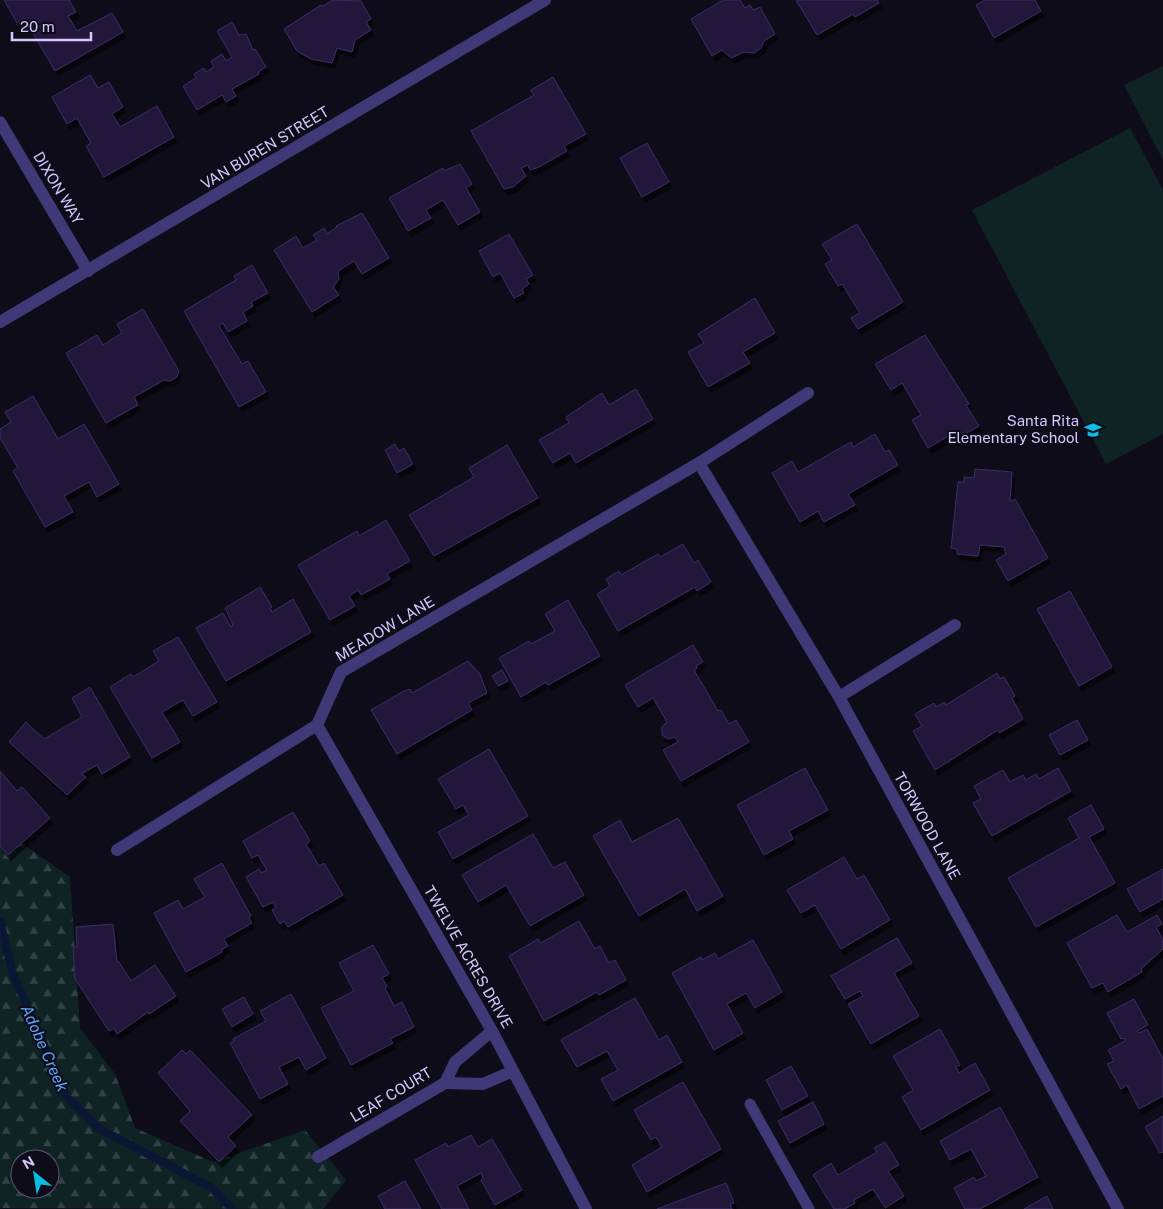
<svg xmlns="http://www.w3.org/2000/svg" width="1163" height="1209" font-family="'Public Sans',sans-serif">
<style>
.forest{fill:url(#forest-firs);fill-rule:evenodd}
.garden{fill:#0f2324}
.lines{fill:none;stroke-linecap:round;stroke-linejoin:round}
.stream{stroke:#0a1634;stroke-width:8}
.building{fill:#22193a;stroke:#3c2c65;filter:url(#shadow)}
.service{stroke:#403977;stroke-width:11}
.minor{stroke:#403977;stroke-width:12}
.labels{text-anchor:middle;stroke-width:4;stroke-linejoin:round;paint-order:stroke}
.street-label{font-size:15px;fill:#d2c8fc;stroke:#0f0c1a}
.poi-label{font-size:15px;fill:#d2c8fc;stroke:#0f0c1a;text-anchor:end}
.water-label{font-size:16px;font-style:italic;fill:#5ca3f6;stroke:#0f0c1a}
</style>
<defs>
<pattern id="forest-firs" width="22" height="20" patternUnits="userSpaceOnUse" patternTransform="scale(1.25)"><rect width="22" height="20" fill="#0f2324"/><path d="M5 1l3.5 6h-7zM16 11l3.5 6h-7z" fill="#314145"/></pattern>
<filter id="shadow"><feDropShadow dx="3" dy="5.5" stdDeviation="0" flood-color="#0009"/></filter>
</defs>
<rect width="100%" height="100%" fill="#0f0c1a"/>
<path class="forest" d="M0,828L70,877L80,1028L115,1074L135,1128L213,1162L305,1130L346,1180L323,1209L0,1208ZM20,1159H50V1189H20Z"/>
<g class="garden">
<polygon points="1163,66 1163,160 1124,85"/>
<polygon points="1130,128 1163,190 1163,434 1106,464 972,210"/>
</g>
<g class="lines">
<polyline class="stream" points="0,921 12,971 66,1096 100,1129 212,1188 232,1209"/>
</g>
<g class="building">
<polygon points="4,0 69,0 76,12 68,16 77,31 112,13 123,32 55,71 24,18 17,23"/>
<polygon points="333,0 361,1 371,19 366,22 371,30 355,40 352,52 337,48 332,63 311,59 297,51 284,29 321,5 323,6"/>
<polygon points="723,0 740,0 745,8 750,5 753,10 760,7 775,34 764,41 761,48 754,53 744,52 731,58 722,50 712,56 691,19"/>
<polygon points="796,0 877,0 879,3 855,17 853,14 817,35"/>
<polygon points="985,0 1035,0 1041,11 994,38 976,5"/>
<polygon points="232,22 239,35 246,34 253,50 255,49 266,67 258,72 259,74 232,89 236,96 226,102 222,95 197,110 183,86 196,78 194,74 204,68 206,72 214,67 211,61 222,54 226,61 232,57 217,31"/>
<polygon points="90,75 98,88 109,82 123,107 112,114 120,127 157,106 174,137 104,177 86,146 91,143 77,118 67,124 52,97"/>
<polygon points="553,77 586,134 564,146 567,151 539,167 530,170 528,165 521,168 526,176 513,187 504,189 471,131 534,95 531,90"/>
<polygon points="647,143 669,182 642,197 620,158"/>
<polygon points="460,164 472,184 466,188 480,212 458,225 443,200 426,210 431,218 408,231 389,198 443,168 444,171"/>
<polygon points="362,213 389,258 362,274 354,261 338,271 339,279 333,287 339,295 312,312 274,250 296,236 303,248 317,240 313,235 324,228 327,234 337,227 336,226"/>
<polygon points="857,224 903,302 858,329 851,318 860,313 842,284 838,286 825,264 832,260 822,244"/>
<polygon points="509,234 533,275 526,279 529,284 522,289 524,293 514,298 500,273 493,277 479,251"/>
<polygon points="252,265 268,293 251,302 253,306 243,312 247,321 228,332 223,323 219,326 242,364 248,361 266,392 239,407 184,311 236,280 234,276"/>
<polygon points="755,298 775,333 743,352 750,363 708,387 688,352 704,343 698,334"/>
<polygon points="143,309 179,371 177,377 170,381 164,380 134,397 138,405 106,423 66,353 97,335 103,345 122,333 117,324"/>
<polygon points="925,335 969,404 966,405 979,426 953,441 950,435 928,448 912,420 921,415 902,383 891,390 875,364"/>
<polygon points="636,389 653,419 576,463 570,453 553,463 539,440 569,423 566,417 602,393 609,405"/>
<polygon points="33,396 58,439 84,424 119,484 97,497 89,482 64,496 73,512 45,527 13,471 18,468 0,438 0,429 11,422 5,412"/>
<polygon points="875,434 885,452 889,450 898,465 848,494 855,505 824,522 818,511 800,522 772,473 792,461 798,472 851,442 853,447"/>
<polygon points="395,444 399,451 404,448 413,464 397,473 385,450"/>
<polygon points="507,445 538,498 434,556 409,515 474,477 469,468"/>
<polygon points="975,469 1012,472 1010,502 1015,499 1048,558 1008,581 996,560 1006,554 1004,547 980,545 978,556 957,554 957,549 951,548 958,482 964,482 964,477 974,478"/>
<polygon points="386,520 410,561 387,574 390,579 361,595 358,590 349,596 355,606 330,620 298,565 357,531 359,536"/>
<polygon points="683,544 694,563 698,560 711,582 697,591 695,587 618,631 597,594 610,586 606,579 619,571 621,575 658,554 660,557"/>
<polygon points="260,587 272,607 270,608 272,612 293,599 311,632 226,681 196,628 223,613 231,627 233,625 225,608"/>
<polygon points="1070,591 1112,667 1079,686 1037,609"/>
<polygon points="568,600 600,656 548,685 546,682 521,697 499,658 529,641 531,644 555,631 545,614"/>
<polygon points="178,637 217,702 193,716 183,700 162,712 180,742 152,758 110,687 131,674 133,677 159,661 153,651"/>
<polygon points="693,645 703,662 696,666 697,668 694,670 718,711 721,710 729,724 736,720 749,742 681,781 663,750 678,742 675,737 668,739 662,735 662,727 667,722 653,698 638,707 625,685"/>
<polygon points="468,661 480,674 487,693 468,703 472,710 397,754 371,710 404,691 410,689 412,693"/>
<polygon points="502,670 508,681 498,686 492,676"/>
<polygon points="997,673 1000,679 1004,677 1015,696 1012,698 1023,719 999,733 998,730 935,770 913,731 922,726 915,714 934,703 936,707 945,702 946,705"/>
<polygon points="90,687 130,757 102,774 97,765 81,774 86,777 67,795 9,742 26,722 44,739 82,717 72,698"/>
<polygon points="1077,720 1088,740 1060,755 1049,735"/>
<polygon points="489,749 528,816 453,859 438,832 469,815 463,805 456,809 438,779"/>
<polygon points="805,768 828,810 789,831 793,839 764,855 737,805"/>
<polygon points="1058,768 1071,791 992,836 973,803 981,799 974,786 1003,770 1010,782 1023,775 1026,780 1036,774 1039,779"/>
<polygon points="0,771 17,791 22,787 50,818 8,855 0,846"/>
<polygon points="1091,805 1104,829 1089,837 1115,883 1036,927 1008,878 1079,838 1068,818"/>
<polygon points="293,812 310,841 306,844 319,866 324,863 343,895 288,927 284,921 280,924 272,910 276,908 273,902 263,907 246,877 259,869 261,873 267,870 258,855 252,858 243,841"/>
<polygon points="678,818 723,896 697,911 685,889 639,916 593,836 620,820 632,842"/>
<polygon points="533,834 553,868 565,862 584,895 530,926 506,885 478,902 462,875"/>
<polygon points="844,857 857,879 864,875 890,920 841,949 815,905 801,913 787,890"/>
<polygon points="222,863 251,916 249,918 252,923 224,939 228,946 221,950 222,952 186,972 154,913 178,900 183,909 205,897 194,879"/>
<polygon points="1163,869 1163,899 1140,912 1127,889"/>
<polygon points="1117,915 1127,932 1157,915 1162,924 1156,927 1163,940 1163,949 1141,969 1142,972 1108,992 1103,983 1092,988 1067,943"/>
<polygon points="579,921 595,949 600,946 609,963 615,960 626,980 599,995 597,992 544,1021 509,956 538,939 541,943"/>
<polygon points="113,924 117,962 119,962 131,981 155,965 176,996 149,1014 148,1012 117,1034 114,1028 109,1031 75,979 73,947 77,947 76,927"/>
<polygon points="897,938 912,963 894,973 919,1016 871,1044 848,1004 863,996 860,991 845,999 831,976"/>
<polygon points="753,940 782,992 755,1008 746,993 727,1004 743,1033 714,1050 672,973 701,957 702,960 715,953 718,959"/>
<polygon points="373,945 389,974 382,978 387,986 385,988 394,1006 402,1002 414,1027 390,1039 393,1043 351,1065 321,1008 354,991 339,963"/>
<polygon points="291,994 326,1058 306,1070 299,1057 279,1067 288,1084 260,1099 230,1043 234,1041 233,1039 266,1021 260,1011"/>
<polygon points="244,997 253,1014 232,1027 222,1009"/>
<polygon points="635,998 659,1040 667,1035 682,1062 613,1101 601,1079 618,1070 607,1051 577,1067 561,1040"/>
<polygon points="1134,999 1148,1025 1137,1031 1139,1033 1147,1029 1163,1059 1163,1096 1139,1109 1127,1085 1121,1089 1107,1064 1114,1061 1108,1050 1125,1041 1124,1038 1121,1039 1107,1013"/>
<polygon points="940,1029 960,1065 956,1067 959,1073 975,1063 990,1090 921,1130 902,1097 913,1090 893,1056"/>
<polygon points="182,1050 186,1054 190,1050 252,1115 228,1137 236,1146 219,1162 180,1121 190,1111 158,1073"/>
<polygon points="791,1066 808,1096 782,1110 766,1080"/>
<polygon points="683,1082 721,1149 647,1192 632,1165 662,1147 656,1137 651,1140 634,1110"/>
<polygon points="813,1102 824,1124 790,1143 778,1121"/>
<polygon points="1000,1107 1038,1177 980,1209 965,1209 954,1188 974,1177 976,1181 986,1176 971,1149 950,1160 940,1141"/>
<polygon points="1163,1116 1163,1152 1160,1153 1145,1127"/>
<polygon points="471,1135 478,1147 492,1139 522,1190 495,1205 481,1180 483,1178 481,1173 457,1186 469,1209 442,1209 415,1160 446,1143 448,1147"/>
<polygon points="885,1142 899,1165 888,1171 904,1196 885,1208 873,1189 854,1200 855,1203 845,1209 834,1209 813,1175 831,1163 838,1175 877,1152 874,1148"/>
<polygon points="405,1181 421,1209 385,1209 378,1196"/>
<polygon points="726,1183 734,1203 730,1204 732,1209 657,1209"/>
<polygon points="1047,1196 1053,1209 1024,1209"/>
</g>
<g class="lines">
<polyline class="service" points="750,1104 809,1209"/>
<g class="minor">
<polyline points="0,122 88,271"/>
<polyline points="0,322 545,0"/>
<polyline points="699,463 839,697 1118,1209"/>
<polyline points="839,697 955,625"/>
<polyline points="317,725 492,1031 586,1209"/>
<polyline points="117,850 317,725 341,672 699,463 808,393"/>
<polyline points="445,1083 483,1084 513,1071"/>
<polyline points="318,1157 445,1083 455,1062 492,1031"/>
</g>
</g>
<defs>
<g id="school-bare" transform="scale(1.35)"><path d="M0-5L7-2L0 1L-7-2ZM-4 1L0 2.5L4 1V4Q0 6-4 4Z" fill="#0cbde3" stroke="#0f0c1a" stroke-width="2.5" paint-order="stroke"/></g>
</defs>
<g fill-rule="evenodd">
<use href="#school-bare" x="1093" y="430"/>
</g>
<g class="labels">
<g class="street-label">
<text transform="translate(265 148) rotate(-31)" y="5">VAN BUREN STREET</text>
<text transform="translate(58 188) rotate(59)" y="5">DIXON WAY</text>
<text transform="translate(385 629) rotate(-31)" y="5">MEADOW LANE</text>
<text transform="translate(927 826) rotate(61)" y="5">TORWOOD LANE</text>
<text transform="translate(468 957) rotate(60)" y="5">TWELVE ACRES DRIVE</text>
<text transform="translate(391 1095) rotate(-31)" y="5">LEAF COURT</text>
</g>
<g class="poi-label">
<text x="1079" y="426">Santa Rita<tspan x="1079" dy="17">Elementary School</tspan></text>
</g>
<g class="water-label">
<text transform="translate(45 1048) rotate(66)" y="6">Adobe Creek</text>
</g>
</g>
<g transform="translate(35 1174) rotate(330)"><circle r="24" fill="#0f0c1a" stroke="#5d5774"/>
<path d="M0-4L9 19L0 12L-9 19Z" fill="#0cbde3"/>
<text y="-8" font-size="14" font-weight="bold" text-anchor="middle" fill="#d2c8fc">N</text>
</g>
<path d="M12 32v8h79v-8" fill="none" stroke="#d2c8fc" stroke-width="2.5"/>
<text x="20" y="32" font-size="15" fill="#d2c8fc" stroke="#0f0c1a" stroke-width="4" paint-order="stroke">20 m</text>
</svg>
